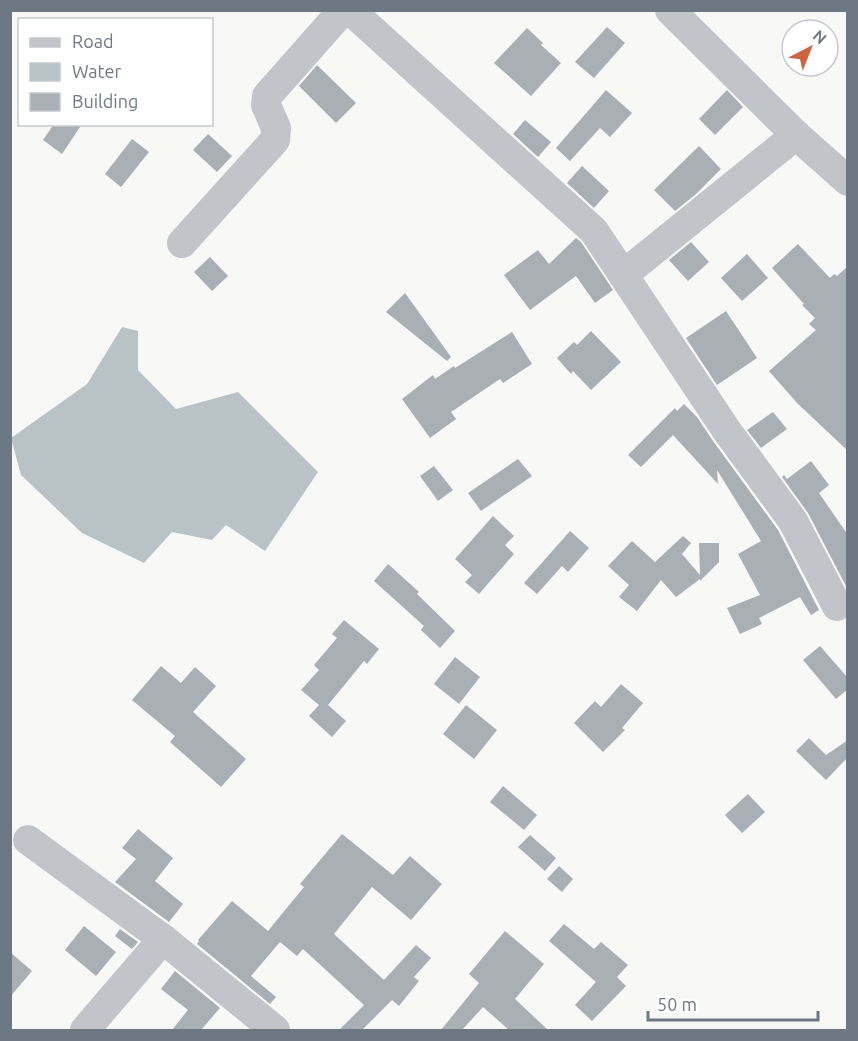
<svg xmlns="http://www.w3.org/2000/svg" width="858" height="1041" font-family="Ubuntu,sans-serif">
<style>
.water{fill:#b9c3c7}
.building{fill:#a8afb5}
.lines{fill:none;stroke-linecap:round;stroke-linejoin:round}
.minor{stroke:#c1c4c8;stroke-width:30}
</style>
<rect width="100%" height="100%" fill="#f8f9f7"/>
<polygon class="water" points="122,327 138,331 138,370 176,409 238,392 318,472 265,551 226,525 212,540 172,532 144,563 82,533 21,475 11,438 87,384"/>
<g class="building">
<polygon points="607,27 625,43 594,78 575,62"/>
<polygon points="527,28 543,43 541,45 561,63 531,96 494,63"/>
<polygon points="317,65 356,103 336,123 299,86"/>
<polygon points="606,90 632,113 610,137 600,128 570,161 556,148"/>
<polygon points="727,90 743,107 715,135 699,119"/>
<polygon points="525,120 551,142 538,157 513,134"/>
<polygon points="54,124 82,124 62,154 43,140"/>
<polygon points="208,134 232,156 217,172 193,150"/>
<polygon points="132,139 149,152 121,187 105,174"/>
<polygon points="699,146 721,169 696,194 675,211 654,190"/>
<polygon points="582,166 609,191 594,208 567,183"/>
<polygon points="576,238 581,242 613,290 595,303 576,276 530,310 504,275 538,250 549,264"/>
<polygon points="691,242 709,262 688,281 669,260"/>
<polygon points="798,244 830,278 834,274 837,276 848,266 848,451 797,403 769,371 816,330 809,324 815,318 802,305 804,304 772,268"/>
<polygon points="747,254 768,278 742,301 721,278"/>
<polygon points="210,257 228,276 212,291 194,272"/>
<polygon points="405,293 451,357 447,361 386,312"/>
<polygon points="726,311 757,358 717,385 686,338"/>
<polygon points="591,331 621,362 591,390 573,371 571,374 557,358 574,342 577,345"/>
<polygon points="512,332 532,364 503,383 500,379 451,412 456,419 430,438 402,399 433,375 435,379 454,366 455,368"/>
<polygon points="684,404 697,417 713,441 778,530 819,610 811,615 800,597 759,618 762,624 740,634 727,608 760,595 738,554 761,541 717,470 718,484 673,435 641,467 628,455 675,408 677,411"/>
<polygon points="773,412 787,429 761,448 747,430"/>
<polygon points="518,459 532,476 481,511 468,493"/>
<polygon points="811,461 829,485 819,493 848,535 847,588 808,513 782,477 784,475 787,479"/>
<polygon points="434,466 453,490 438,501 420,476"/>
<polygon points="493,516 514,536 505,545 514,554 479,594 465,582 472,575 455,559"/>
<polygon points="570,531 589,548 568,572 562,566 537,594 524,583"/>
<polygon points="683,536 691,543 682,554 700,575 699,543 719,543 719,562 700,581 700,579 676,597 661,580 637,611 619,597 629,585 608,566 632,541 655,562"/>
<polygon points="388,564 419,592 417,594 455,631 440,648 421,630 424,626 374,581"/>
<polygon points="344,620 379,649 367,664 364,661 328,705 346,721 332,737 309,716 319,705 301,690 319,670 314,665 337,638 332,634"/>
<polygon points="820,646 848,678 848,689 836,699 803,660"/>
<polygon points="455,657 480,677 459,704 434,684"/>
<polygon points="161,666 181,683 195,667 216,686 193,712 246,759 221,787 170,742 175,736 132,700"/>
<polygon points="621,684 643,703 622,728 625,730 603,752 574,723 595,701 601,707"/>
<polygon points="466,705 497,730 474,759 443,734"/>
<polygon points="809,738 826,755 848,740 848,757 826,780 796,751"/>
<polygon points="503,786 537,815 524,830 490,802"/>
<polygon points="748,794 765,812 742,833 725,815"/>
<polygon points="138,829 173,858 155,881 183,904 169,922 115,882 136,859 122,848"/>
<polygon points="342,834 393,875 410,856 442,884 411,920 372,887 334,934 384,980 416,945 431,958 414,977 419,981 399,1006 392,1000 362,1030 339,1030 364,1005 303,949 297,956 280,942 251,976 276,997 270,1004 197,944 199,941 198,940 232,901 268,931 304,887 300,884"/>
<polygon points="530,835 556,858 545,871 518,847"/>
<polygon points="559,866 573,879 562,892 547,879"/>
<polygon points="564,924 594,949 601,942 628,965 617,977 626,986 592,1021 575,1005 596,982 549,941"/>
<polygon points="84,926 116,952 96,976 65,950"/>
<polygon points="120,929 138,942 132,949 115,936"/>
<polygon points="505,931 544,964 515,999 548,1030 509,1030 483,1007 462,1030 441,1030 479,983 469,974"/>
<polygon points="10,952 32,971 10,997"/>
<polygon points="175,971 220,1008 201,1030 172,1030 188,1010 161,989"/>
</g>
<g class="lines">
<g class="minor">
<polyline points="350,10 594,231 727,431 793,521 837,606"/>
<polyline points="670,10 796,135 848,181"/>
<polyline points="182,243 275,140 276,128 266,105 267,96 343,10"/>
<polyline points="623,275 796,135"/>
<polyline points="28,840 163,939 275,1030"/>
<polyline points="85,1030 163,939"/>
</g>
</g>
<rect width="858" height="1041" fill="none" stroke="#6c7884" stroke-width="24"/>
<rect x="18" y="18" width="195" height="108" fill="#ffffff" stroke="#c4c9ce" stroke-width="1.5"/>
<rect x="30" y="38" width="30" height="9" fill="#c1c4c8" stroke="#c4c9ce" stroke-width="1.5"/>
<text x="72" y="48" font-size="18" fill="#6c7884">Road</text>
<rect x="30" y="63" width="30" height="18" fill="#b9c3c7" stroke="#c4c9ce" stroke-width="1.5"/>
<text x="72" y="78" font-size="18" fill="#6c7884">Water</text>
<rect x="30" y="93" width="30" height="18" fill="#a8afb5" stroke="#c4c9ce" stroke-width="1.5"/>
<text x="72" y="108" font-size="18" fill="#6c7884">Building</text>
<g transform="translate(810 48) rotate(42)"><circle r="28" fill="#ffffff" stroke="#c4c9ce" stroke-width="1.5"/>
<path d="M0-4.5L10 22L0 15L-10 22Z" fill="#ce6542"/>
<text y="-9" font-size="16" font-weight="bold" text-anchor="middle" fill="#6c7884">N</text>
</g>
<path d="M648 1011v9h170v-9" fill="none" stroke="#6c7884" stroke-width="3"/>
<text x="657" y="1011" font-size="18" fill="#6c7884" stroke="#ffffff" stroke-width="4.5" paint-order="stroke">50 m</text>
</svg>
